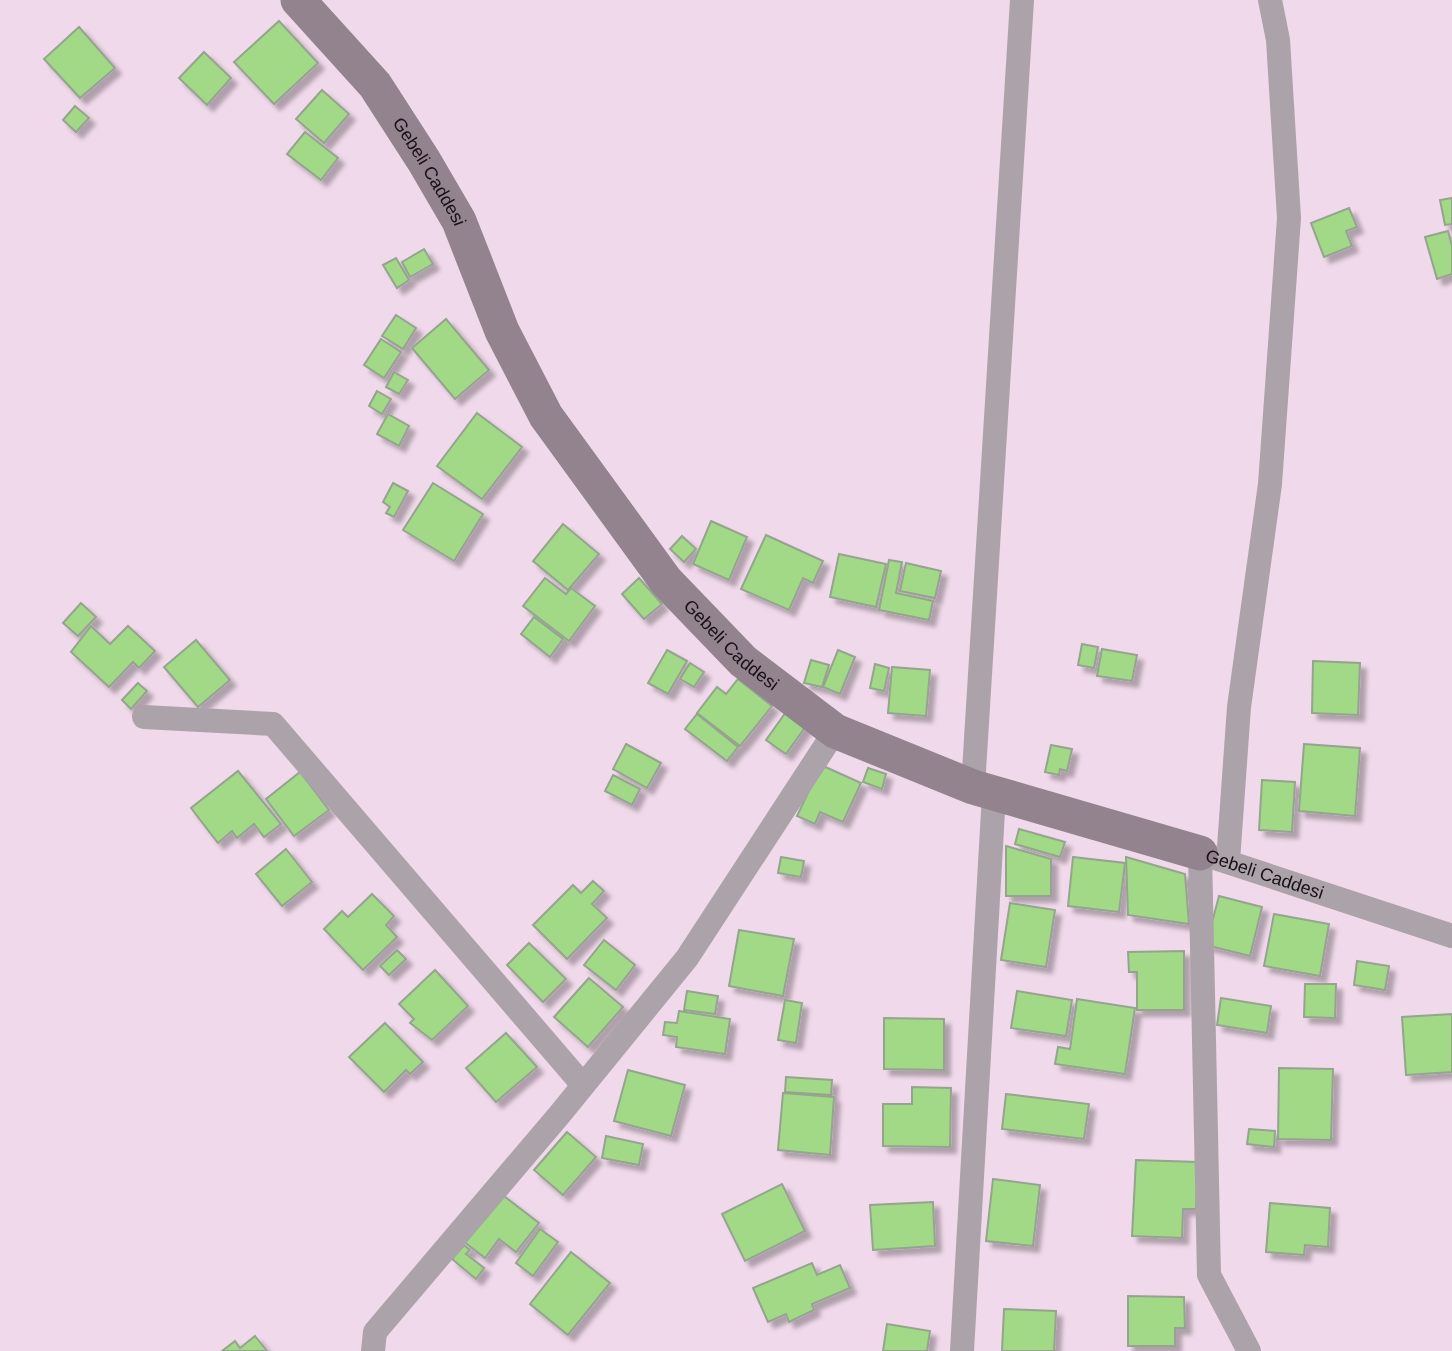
<svg xmlns="http://www.w3.org/2000/svg" width="1452" height="1351" font-family="Arial,sans-serif">
<style>
.building{fill:#a1d987;stroke:#95a48f;stroke-width:2;filter:url(#shadow)}
.lines{fill:none;stroke-linecap:round;stroke-linejoin:round}
.minor{stroke:#aca2a9;stroke-width:24}
.secondary{stroke:#92838e;stroke-width:35}
.labels{text-anchor:middle;stroke-width:6;stroke-linejoin:round;paint-order:stroke}
.street-label{font-size:18px;fill:#181016;stroke:#fff}
</style>
<defs>
<filter id="shadow"><feDropShadow dx="6" dy="6" stdDeviation="2" flood-color="#0004"/></filter>
</defs>
<rect width="100%" height="100%" fill="#f0d9ea"/>
<g class="building">
<polygon points="279,21 318,63 274,104 234,62"/>
<polygon points="79,27 115,68 80,98 44,59"/>
<polygon points="204,52 231,78 207,105 179,78"/>
<polygon points="322,90 349,114 324,143 296,119"/>
<polygon points="75,106 89,118 76,132 63,120"/>
<polygon points="305,132 338,158 321,180 287,154"/>
<polygon points="1452,198 1452,224 1445,225 1440,200"/>
<polygon points="1349,208 1357,227 1346,231 1352,246 1324,257 1311,223"/>
<polygon points="1448,231 1452,246 1452,274 1437,279 1425,237"/>
<polygon points="424,249 433,264 410,277 402,262"/>
<polygon points="396,258 409,280 397,288 383,265"/>
<polygon points="396,315 416,328 403,349 382,336"/>
<polygon points="446,319 489,370 455,399 412,348"/>
<polygon points="381,339 401,352 384,378 364,365"/>
<polygon points="394,372 408,380 399,394 386,387"/>
<polygon points="377,391 391,399 382,414 369,406"/>
<polygon points="477,413 522,447 482,499 437,466"/>
<polygon points="388,414 409,426 399,446 377,434"/>
<polygon points="393,483 408,491 394,517 386,513 390,507 383,502"/>
<polygon points="433,483 483,514 454,561 403,530"/>
<polygon points="711,521 747,537 729,580 693,564"/>
<polygon points="563,524 599,554 568,590 533,561"/>
<polygon points="766,535 823,561 813,583 803,578 789,610 741,589"/>
<polygon points="682,536 696,549 684,562 670,549"/>
<polygon points="839,554 886,564 876,607 830,597"/>
<polygon points="889,560 902,562 896,593 933,601 929,620 879,610"/>
<polygon points="906,563 941,571 935,598 900,591"/>
<polygon points="545,578 566,594 571,588 595,606 569,641 523,606"/>
<polygon points="639,578 662,604 644,619 622,594"/>
<polygon points="81,603 96,617 78,636 63,623"/>
<polygon points="534,617 563,639 550,657 521,634"/>
<polygon points="91,626 110,644 128,626 155,651 139,668 133,662 109,687 71,652"/>
<polygon points="196,640 230,680 198,707 164,667"/>
<polygon points="1082,644 1098,647 1094,668 1078,665"/>
<polygon points="1102,649 1137,655 1132,681 1097,676"/>
<polygon points="667,650 687,661 668,694 648,683"/>
<polygon points="838,650 855,657 840,694 823,687"/>
<polygon points="811,660 829,665 822,687 804,683"/>
<polygon points="1313,661 1360,663 1358,715 1312,713"/>
<polygon points="690,663 704,672 694,687 680,679"/>
<polygon points="875,664 889,668 884,691 870,688"/>
<polygon points="892,667 930,670 926,716 888,713"/>
<polygon points="738,679 772,706 740,746 697,713 717,687 726,694"/>
<polygon points="138,683 147,691 131,709 122,700"/>
<polygon points="786,712 806,726 786,754 766,740"/>
<polygon points="697,714 738,747 727,761 685,729"/>
<polygon points="626,744 661,763 647,788 613,769"/>
<polygon points="1304,744 1360,748 1355,816 1299,811"/>
<polygon points="1051,745 1072,749 1067,771 1060,769 1059,775 1045,772"/>
<polygon points="821,765 861,783 843,822 820,812 815,824 797,816"/>
<polygon points="868,768 886,774 882,789 863,782"/>
<polygon points="238,771 281,824 264,837 254,824 237,838 232,831 218,843 191,808"/>
<polygon points="300,772 329,810 294,836 266,799"/>
<polygon points="613,775 640,789 632,805 605,791"/>
<polygon points="1262,780 1295,782 1292,832 1259,830"/>
<polygon points="1019,829 1065,842 1060,857 1015,844"/>
<polygon points="1006,846 1051,859 1051,896 1006,896"/>
<polygon points="286,849 312,882 282,906 256,874"/>
<polygon points="781,857 804,861 801,877 778,873"/>
<polygon points="1073,857 1125,863 1119,912 1068,906"/>
<polygon points="1126,857 1185,874 1189,924 1128,915"/>
<polygon points="593,881 604,891 592,904 607,918 567,959 533,925 573,885 581,893"/>
<polygon points="372,894 394,916 386,925 397,937 363,970 324,929 342,911 348,917"/>
<polygon points="1219,896 1262,907 1250,956 1206,945"/>
<polygon points="1010,903 1055,910 1046,967 1001,960"/>
<polygon points="1274,914 1329,924 1320,976 1264,966"/>
<polygon points="739,930 794,939 783,996 729,986"/>
<polygon points="604,940 635,965 616,990 584,965"/>
<polygon points="529,943 566,979 543,1002 507,965"/>
<polygon points="397,950 406,959 389,975 380,966"/>
<polygon points="1184,951 1184,1010 1137,1010 1137,972 1129,972 1128,952"/>
<polygon points="1357,961 1389,966 1385,990 1354,985"/>
<polygon points="435,970 468,1006 432,1040 410,1023 414,1019 399,1004"/>
<polygon points="589,978 623,1007 588,1047 554,1017"/>
<polygon points="1305,984 1336,984 1335,1018 1304,1017"/>
<polygon points="687,991 718,996 715,1014 684,1010"/>
<polygon points="1017,991 1072,1000 1066,1036 1011,1028"/>
<polygon points="1221,998 1271,1006 1267,1033 1217,1025"/>
<polygon points="1077,999 1135,1008 1125,1074 1055,1064 1058,1047 1070,1049"/>
<polygon points="785,1000 802,1003 796,1043 778,1040"/>
<polygon points="679,1011 730,1019 725,1054 676,1047 677,1037 663,1035 665,1022 677,1023"/>
<polygon points="1452,1014 1452,1072 1406,1075 1402,1017"/>
<polygon points="884,1018 944,1019 944,1070 884,1069"/>
<polygon points="385,1023 423,1062 410,1074 406,1070 384,1092 349,1057"/>
<polygon points="506,1033 537,1067 496,1102 466,1068"/>
<polygon points="1279,1068 1333,1069 1331,1140 1278,1139"/>
<polygon points="628,1070 685,1085 671,1136 614,1121"/>
<polygon points="786,1077 832,1080 831,1095 785,1092"/>
<polygon points="912,1087 951,1088 950,1147 883,1146 883,1104 912,1104"/>
<polygon points="783,1093 834,1097 830,1155 778,1150"/>
<polygon points="1006,1094 1089,1104 1084,1139 1002,1129"/>
<polygon points="1249,1129 1275,1131 1274,1147 1247,1144"/>
<polygon points="567,1132 596,1157 563,1195 534,1170"/>
<polygon points="606,1136 643,1144 639,1165 602,1158"/>
<polygon points="1136,1160 1198,1162 1196,1209 1183,1209 1182,1238 1132,1236"/>
<polygon points="993,1179 1040,1185 1033,1246 986,1241"/>
<polygon points="782,1184 805,1231 745,1261 722,1214"/>
<polygon points="500,1193 539,1223 516,1252 499,1239 485,1258 463,1241"/>
<polygon points="933,1202 935,1246 873,1250 870,1205"/>
<polygon points="1270,1203 1330,1208 1328,1247 1305,1245 1304,1255 1266,1252"/>
<polygon points="540,1229 558,1242 533,1276 516,1263"/>
<polygon points="464,1245 470,1250 466,1254 484,1268 476,1279 452,1259"/>
<polygon points="571,1252 610,1283 568,1335 530,1304"/>
<polygon points="812,1263 817,1275 840,1265 850,1288 812,1304 814,1310 789,1322 786,1314 768,1322 753,1288"/>
<polygon points="1128,1296 1184,1297 1185,1328 1175,1328 1175,1346 1128,1346"/>
<polygon points="1004,1309 1056,1311 1054,1351 1002,1351"/>
<polygon points="887,1324 930,1331 927,1351 883,1351"/>
<polygon points="255,1336 267,1351 222,1351 235,1341 240,1348"/>
</g>
<g class="lines">
<g class="minor">
<polyline points="144,717 273,724 582,1084"/>
<polyline points="973,787 1022,0"/>
<polyline points="1228,861 1239,707 1270,484 1289,218 1278,40 1270,0"/>
<polyline points="373,1351 375,1332 560,1114 687,958 835,731"/>
<polyline points="962,1351 994,794"/>
<path id="s1" d="M1249,1351L1209,1275L1200,853L1452,936"/>
</g>
<path class="secondary" id="s2" d="M298,0L375,85L424,161L459,221L502,331L546,416L666,581L743,661L835,731L973,787L1200,853"/>
</g>
<g class="labels">
<g class="street-label">
<text dy="6" stroke="none"><textPath href="#s2" startOffset="217">Gebeli Caddesi</textPath></text>
<text dy="6" stroke="none"><textPath href="#s2" startOffset="784">Gebeli Caddesi</textPath></text>
<text dy="6" stroke="none"><textPath href="#s1" startOffset="576">Gebeli Caddesi</textPath></text>
</g>
</g>
</svg>
